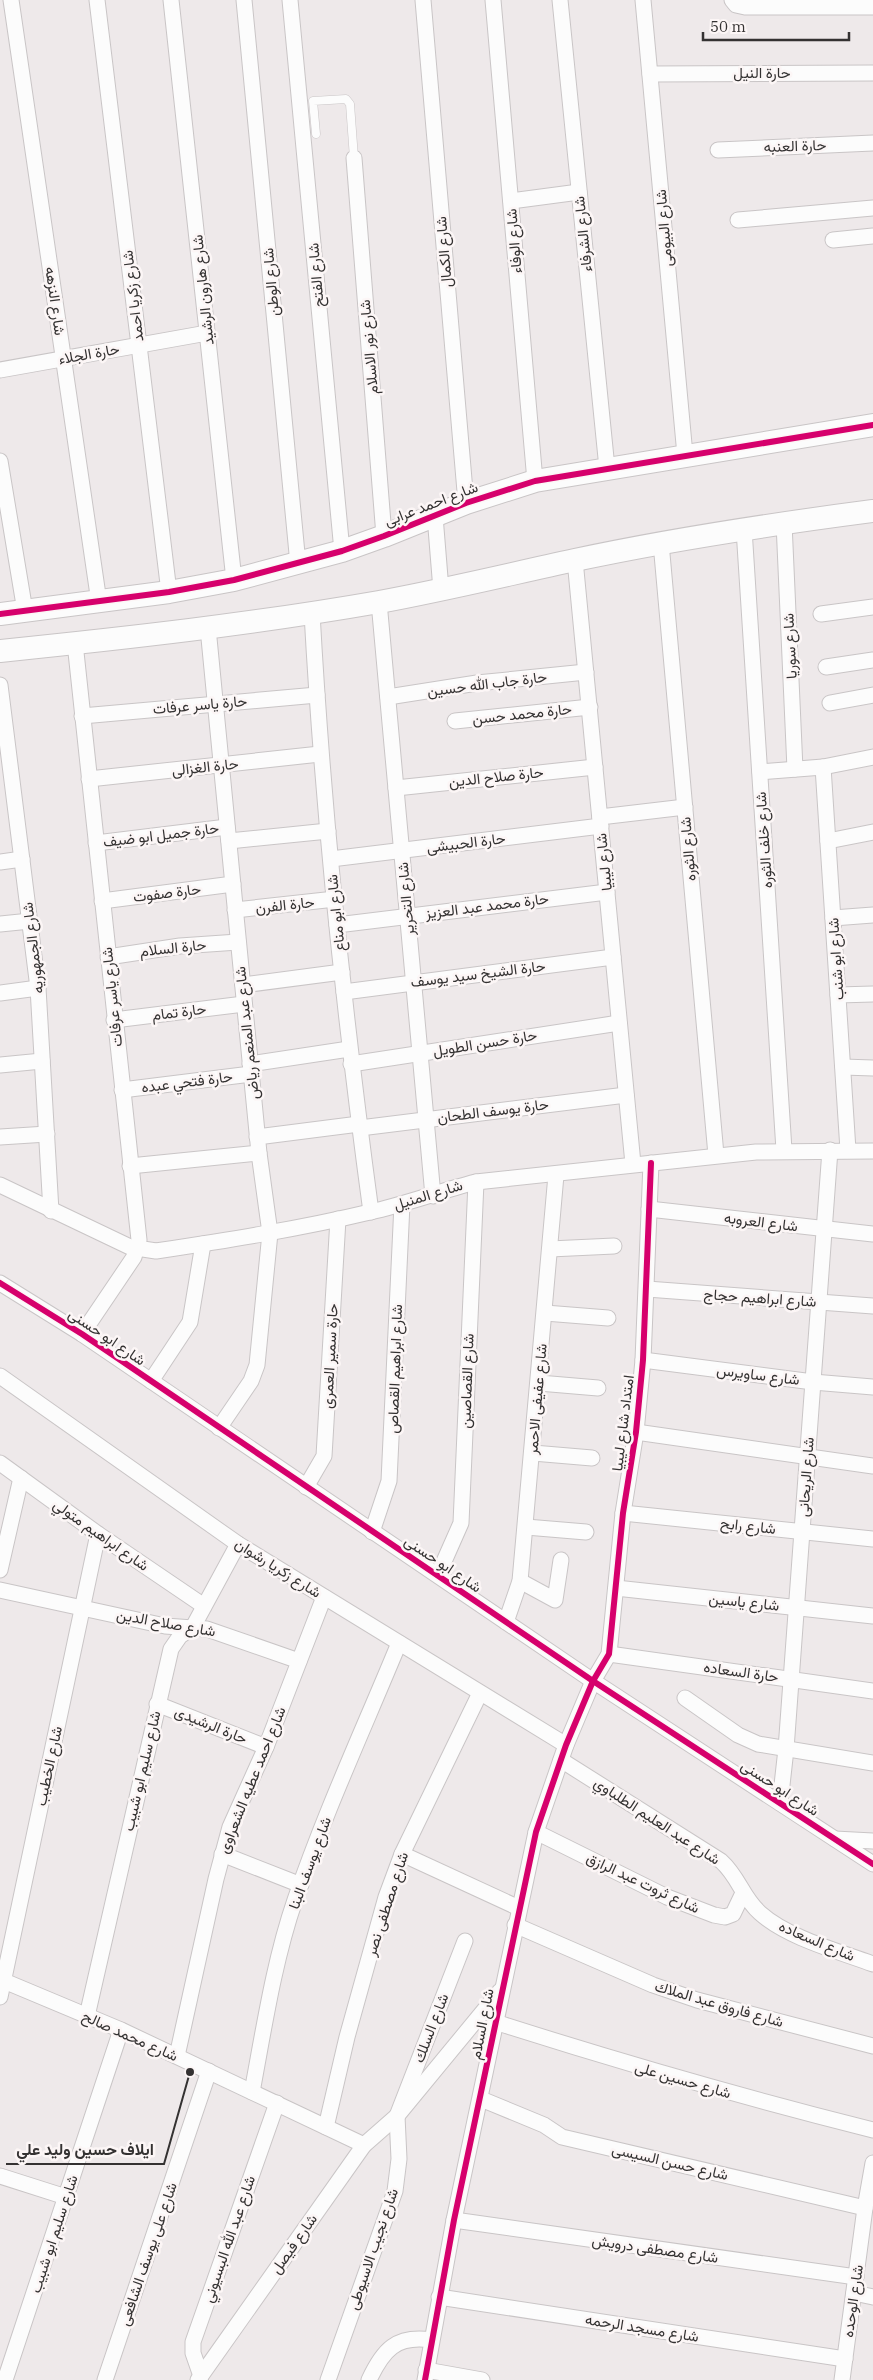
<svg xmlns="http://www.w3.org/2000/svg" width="873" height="2380" font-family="'IBM Plex Serif',Vazirmatn,serif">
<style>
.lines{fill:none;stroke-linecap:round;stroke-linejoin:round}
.lane-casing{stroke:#c9c5c6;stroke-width:9}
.street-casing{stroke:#c9c5c6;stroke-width:17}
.secondary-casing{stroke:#c9c5c6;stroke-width:24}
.lane{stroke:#fcfcfc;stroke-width:8}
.street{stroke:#fcfcfc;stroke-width:15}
.secondary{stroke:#fcfcfc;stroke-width:22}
.cycleway-casing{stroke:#fcf6f6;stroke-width:9}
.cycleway{stroke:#d6006c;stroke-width:6}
.labels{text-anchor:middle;stroke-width:5;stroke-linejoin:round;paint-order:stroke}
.street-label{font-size:15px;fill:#343232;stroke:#fcf6f6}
.leader{fill:none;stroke:#343232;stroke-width:2}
.callout-dot{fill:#343232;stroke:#fcf6f6;stroke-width:2}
.callout-label{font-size:16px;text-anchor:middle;font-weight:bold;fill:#343232;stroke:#fcf6f6;stroke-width:5;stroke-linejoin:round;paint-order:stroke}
</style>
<rect width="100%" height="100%" fill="#eee9ea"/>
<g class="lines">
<g class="lane-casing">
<polyline id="lane" points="316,134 313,101 346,99 350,104 354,158"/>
</g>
<g class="street-casing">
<g id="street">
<polyline points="11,0 99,602"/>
<polyline points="97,0 169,592"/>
<polyline points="171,0 234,580"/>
<polyline points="244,0 298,564"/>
<polyline points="290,0 342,551"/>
<polyline points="423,0 466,503"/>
<polyline points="493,0 535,481"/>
<polyline points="560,0 607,468"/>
<polyline points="643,0 685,455"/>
<polyline points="732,0 736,5 745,7 873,7"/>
<polyline points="650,74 873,73"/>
<polyline points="718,150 873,143"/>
<polyline points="354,158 384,536"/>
<polyline points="511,201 579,192"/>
<polyline points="738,220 873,208"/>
<polyline points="833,240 873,236"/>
<polyline points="0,370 207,333"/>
<polyline points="0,461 25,611"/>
<polyline points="435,516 441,590"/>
<polyline points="784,523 795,769"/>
<polyline points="744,529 784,1150"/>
<polyline points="661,543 716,1155"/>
<polyline points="575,560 633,1164"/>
<polyline points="379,602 433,1196"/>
<path d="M312,613C323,813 344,1013 371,1212"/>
<polyline points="821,614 873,607"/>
<polyline points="208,628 259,1153 270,1233 257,1365 251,1381 219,1428"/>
<polyline points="75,643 139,1240 134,1257 82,1334"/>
<polyline points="826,667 873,660"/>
<polyline points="0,685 38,988 51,1211"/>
<polyline points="388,697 477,683 586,672"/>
<polyline points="830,703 873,695"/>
<polyline points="82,716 317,695"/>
<polyline points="455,721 590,707"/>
<polyline points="823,767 848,1150"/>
<polyline points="760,772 823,767 873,757"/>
<polyline points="89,779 320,754"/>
<polyline points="396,788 595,767"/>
<polyline points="600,817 685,807"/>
<polyline points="229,841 328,831"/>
<polyline points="828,841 873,832"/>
<polyline points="96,843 227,827"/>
<polyline points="331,859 601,826"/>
<polyline points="0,862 22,859"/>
<polyline points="102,901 233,884"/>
<polyline points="235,910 335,899"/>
<polyline points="833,918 873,915"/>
<polyline points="0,924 30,921"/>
<polyline points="337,925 607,892"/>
<polyline points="108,957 180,946 238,942"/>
<polyline points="243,985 342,972"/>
<polyline points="344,992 613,957"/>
<polyline points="0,993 38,988"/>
<polyline points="838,995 873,994"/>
<polyline points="114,1020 244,1004"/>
<polyline points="250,1064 349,1049"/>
<polyline points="351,1064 619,1023"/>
<polyline points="0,1065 42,1061"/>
<polyline points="843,1067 873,1068"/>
<polyline points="122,1090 251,1074"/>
<polyline points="360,1128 626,1095"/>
<polyline points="0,1137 47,1134"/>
<polyline points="257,1137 359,1124"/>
<polyline points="130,1166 259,1153"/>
<path d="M0,1185L130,1247L156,1251C228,1240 299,1229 370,1212C406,1204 440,1191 476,1182L756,1152L873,1151"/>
<polyline points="649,1209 873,1234"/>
<polyline points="550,1249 614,1246"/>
<polyline points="0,1283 82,1334 593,1681 873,1864"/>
<polyline points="647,1289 873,1306"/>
<polyline points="545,1313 608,1318"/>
<polyline points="643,1360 813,1382 873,1387"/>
<polyline points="0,1376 238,1544 566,1745"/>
<polyline points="151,1381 190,1322 203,1244"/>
<polyline points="539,1383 598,1388"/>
<polyline points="636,1432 873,1466"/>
<polyline points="533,1453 592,1458"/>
<polyline points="0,1463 98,1534 204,1606"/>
<polyline points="306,1487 324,1456 338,1219"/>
<polyline points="623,1513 873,1539"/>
<polyline points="526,1527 586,1532"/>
<polyline points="372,1532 389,1481 402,1204"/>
<polyline points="0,1570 21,1478"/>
<polyline points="438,1575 461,1523 476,1182"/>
<polyline points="520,1581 555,1600 561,1560"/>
<polyline points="616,1588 873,1616"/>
<polyline points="0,1590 165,1626 207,1629 299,1661"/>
<polyline points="506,1622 520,1581 556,1175"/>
<polyline points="609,1654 873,1691"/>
<polyline points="685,1698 738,1735 758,1744 873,1763"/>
<polyline points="157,1704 266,1747"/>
<path d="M561,1760L721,1861C739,1877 742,1897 760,1913C788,1938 838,1951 873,1964"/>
<polyline points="780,1803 786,1749 830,1150"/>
<polyline points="536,1832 667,1897 714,1915 725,1917 733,1914 743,1893"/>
<polyline points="835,1839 873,1841"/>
<polyline points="222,1854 301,1885"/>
<polyline points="402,1854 519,1908"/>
<polyline points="515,1925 653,1985 697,2000 873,2046"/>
<polyline points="4,1981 121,2030 364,2145"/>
<polyline points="0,1997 98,1534"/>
<polyline points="87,2016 171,1649 180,1636 193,1627 238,1544"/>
<path d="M495,2022C620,2062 746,2098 873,2130"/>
<polyline points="177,2056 216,1879 230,1827 266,1747 324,1597"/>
<path d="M252,2092C264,2028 274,1961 295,1900C325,1812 364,1728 399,1643"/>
<polyline points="481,2099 544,2125 562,2137 865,2208"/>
<polyline points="326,2127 347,2037 386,1897 402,1854 480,1693"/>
<polyline points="0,2176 66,2197"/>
<polyline points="454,2220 856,2277"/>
<polyline points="854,2293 873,2297"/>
<polyline points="439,2297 845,2359"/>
<polyline points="426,2370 482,2380"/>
<polyline points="201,2376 193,2353 193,2342 277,2103"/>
<polyline points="5,2380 121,2030"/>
<polyline points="105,2380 209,2071"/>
<polyline points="198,2380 364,2145 397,2116 500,1991"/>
<polyline points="328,2380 395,2191 399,2159 397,2116 465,1941"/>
<path d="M369,2380C383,2350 396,2335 431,2340"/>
<polyline points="425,2380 454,2220 536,1832 566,1745 593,1681 609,1654 623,1513 636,1432 643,1360 651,1163"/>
<polyline points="842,2380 865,2208 873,2163"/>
</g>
</g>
<g class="secondary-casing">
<g id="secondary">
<polyline points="0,614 169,592 234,580 342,551 384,536 466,503 535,481 873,425"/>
<path d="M0,651C127,638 253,624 379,602C445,590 510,574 575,560C673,539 773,524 873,511"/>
</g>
</g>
<use href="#lane" class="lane"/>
<use href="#street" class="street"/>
<use href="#secondary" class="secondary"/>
<g class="cycleway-casing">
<g id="cycleway">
<polyline points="0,614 169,592 234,580 342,551 384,536 466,503 535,481 873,425"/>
<polyline points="0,1283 82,1334 593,1681 873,1864"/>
<polyline points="425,2380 454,2220 536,1832 566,1745 593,1681 609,1654 623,1513 636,1432 643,1360 651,1163"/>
</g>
</g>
<use href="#cycleway" class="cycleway"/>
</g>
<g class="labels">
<g class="street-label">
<text x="762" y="78">حارة النيل</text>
<text transform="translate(795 146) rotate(-2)" y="5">حارة العنبه</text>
<text transform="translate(664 228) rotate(-95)" y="5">شارع البيومى</text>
<text transform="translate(583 234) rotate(-96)" y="5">شارع الشرفاء</text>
<text transform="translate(514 241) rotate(-95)" y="5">شارع الوفاء</text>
<text transform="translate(444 252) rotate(-95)" y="5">شارع الكمال</text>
<text transform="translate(316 275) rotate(-95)" y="5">شارع الفتح</text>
<text transform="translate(271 282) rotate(-95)" y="5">شارع الوطن</text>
<text transform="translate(203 290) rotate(-96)" y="5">شارع هارون الرشيد</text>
<text transform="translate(133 296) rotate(-97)" y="5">شارع زكريا احمد</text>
<text transform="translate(55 301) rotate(82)" y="5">شارع النزهه</text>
<text transform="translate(369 347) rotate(-95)" y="5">شارع نور الاسلام</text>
<text transform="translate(89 354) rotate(-10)" y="5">حارة الجلاء</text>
<text transform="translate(431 504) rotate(-21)" y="5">شارع احمد عرابى</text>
<text transform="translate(790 646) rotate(-93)" y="5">شارع سوريا</text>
<text transform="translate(487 684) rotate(-7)" y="5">حارة جاب الله حسين</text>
<text transform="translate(200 705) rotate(-5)" y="5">حارة ياسر عرفات</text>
<text transform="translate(522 714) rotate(-6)" y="5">حارة محمد حسن</text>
<text transform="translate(205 767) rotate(-6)" y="5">حارة الغزالى</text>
<text transform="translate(496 777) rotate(-6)" y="5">حارة صلاح الدين</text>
<text transform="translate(161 835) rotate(-7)" y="5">حارة جميل ابو ضيف</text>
<text transform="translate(764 840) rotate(-94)" y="5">شارع خلف الثوره</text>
<text transform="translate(466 843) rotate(-7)" y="5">حارة الحبيشى</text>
<text transform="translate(688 849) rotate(-95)" y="5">شارع الثوره</text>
<text transform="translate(604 862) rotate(-96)" y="5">شارع ليبيا</text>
<text transform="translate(167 893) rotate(-7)" y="5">حارة صفوت</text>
<text transform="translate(406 899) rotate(-95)" y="5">شارع التحرير</text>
<text transform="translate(285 905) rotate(-6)" y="5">حارة الفرن</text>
<text transform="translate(487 906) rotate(-7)" y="5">حارة محمد عبد العزيز</text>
<text transform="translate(336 913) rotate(-96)" y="5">شارع ابو مناع</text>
<text transform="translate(33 948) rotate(-97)" y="5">شارع الجمهوريه</text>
<text transform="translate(173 948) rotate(-6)" y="5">حارة السلام</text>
<text transform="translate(836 959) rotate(-94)" y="5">شارع ابو شنب</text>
<text transform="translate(478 974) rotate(-7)" y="5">حارة الشيخ سيد يوسف</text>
<text transform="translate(112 997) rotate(-96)" y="5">شارع ياسر عرفات</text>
<text transform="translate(179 1012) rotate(-7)" y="5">حارة تمام</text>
<text transform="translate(247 1033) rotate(-96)" y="5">شارع عبد المنعم رياض</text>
<text transform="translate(485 1043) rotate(-9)" y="5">حارة حسن الطويل</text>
<text transform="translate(187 1082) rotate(-7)" y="5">حارة فتحي عبده</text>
<text transform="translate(493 1111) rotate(-7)" y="5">حارة يوسف الطحان</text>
<text transform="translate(428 1195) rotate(-17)" y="5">شارع المنيل</text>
<text transform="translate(761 1222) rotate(7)" y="5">شارع العروبه</text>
<text transform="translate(760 1298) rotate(4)" y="5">شارع ابراهيم حجاج</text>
<text transform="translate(107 1337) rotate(34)" y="5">شارع ابو حسنى</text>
<text transform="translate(330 1356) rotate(-87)" y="5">حارة سمير العمرى</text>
<text transform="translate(395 1369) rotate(-88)" y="5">شارع ابراهيم القصاص</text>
<text transform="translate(758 1375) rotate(7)" y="5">شارع ساويرس</text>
<text transform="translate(467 1381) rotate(-88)" y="5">شارع القصاصين</text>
<text transform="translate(537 1399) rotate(-85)" y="5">شارع عفيفى الاحمر</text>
<text transform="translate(623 1423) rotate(-83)" y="5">امتداد شارع ليبيا</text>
<text transform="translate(806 1477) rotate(-86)" y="5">شارع الريحانى</text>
<text transform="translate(748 1526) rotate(6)" y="5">شارع رابح</text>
<text transform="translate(101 1535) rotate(35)" y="5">شارع ابراهيم متولي</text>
<text transform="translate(443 1564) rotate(34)" y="5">شارع ابو حسنى</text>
<text transform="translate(278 1568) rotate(32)" y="5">شارع زكريا رشوان</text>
<text transform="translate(744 1602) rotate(6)" y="5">شارع ياسين</text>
<text transform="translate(166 1623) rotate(10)" y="5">شارع صلاح الدين</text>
<text transform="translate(741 1672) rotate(8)" y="5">حارة السعاده</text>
<text transform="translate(211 1725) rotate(22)" y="5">حارة الرشيدى</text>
<text transform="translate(49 1766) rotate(-78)" y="5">شارع الخطيب</text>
<text transform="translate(142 1771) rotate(-77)" y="5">شارع سليم ابو شبيب</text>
<text transform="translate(252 1780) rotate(-68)" y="5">شارع احمد عطيه الشعراوى</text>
<text transform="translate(780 1788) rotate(33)" y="5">شارع ابو حسنى</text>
<text transform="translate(657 1821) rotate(33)" y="5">شارع عبد العليم الطلباوي</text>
<text transform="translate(310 1863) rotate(-70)" y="5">شارع يوسف البنا</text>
<text transform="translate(643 1883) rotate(25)" y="5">شارع ثروت عبد الرازق</text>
<text transform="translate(387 1904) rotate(-72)" y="5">شارع مصطفى نصر</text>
<text transform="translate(817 1941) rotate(23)" y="5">شارع السعاده</text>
<text transform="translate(719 2004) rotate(16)" y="5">شارع فاروق عبد الملاك</text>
<text transform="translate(482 2024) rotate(-79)" y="5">شارع السلام</text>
<text transform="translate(431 2028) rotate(-69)" y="5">شارع السلك</text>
<text transform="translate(130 2036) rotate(24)" y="5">شارع محمد صالح</text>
<text transform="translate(683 2080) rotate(16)" y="5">شارع حسين على</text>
<text transform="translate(670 2162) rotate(13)" y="5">شارع حسن السيسى</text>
<text transform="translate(54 2234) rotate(-72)" y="5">شارع سليم ابو شبيب</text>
<text transform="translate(229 2239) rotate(-71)" y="5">شارع عبد الله البسيوني</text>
<text transform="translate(294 2244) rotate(-55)" y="5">شارع فيصل</text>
<text transform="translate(373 2249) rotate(-71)" y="5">شارع نجيب الاسيوطى</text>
<text transform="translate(655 2249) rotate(8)" y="5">شارع مصطفى درويش</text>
<text transform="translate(148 2254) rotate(-71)" y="5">شارع على يوسف الشافعى</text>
<text transform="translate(853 2301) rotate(-82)" y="5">شارع الوحده</text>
<text transform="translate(642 2328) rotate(9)" y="5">شارع مسجد الرحمه</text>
</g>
</g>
<path class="leader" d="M190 2072L164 2164H6"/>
<circle class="callout-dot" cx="190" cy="2072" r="5"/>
<g class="callout-label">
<text x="85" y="2155">ايلاف حسين وليد علي</text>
</g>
<path d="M703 32v8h146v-8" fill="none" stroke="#343232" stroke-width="2.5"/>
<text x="710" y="32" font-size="15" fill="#343232" stroke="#fcf6f6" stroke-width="4" paint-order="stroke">50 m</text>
</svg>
